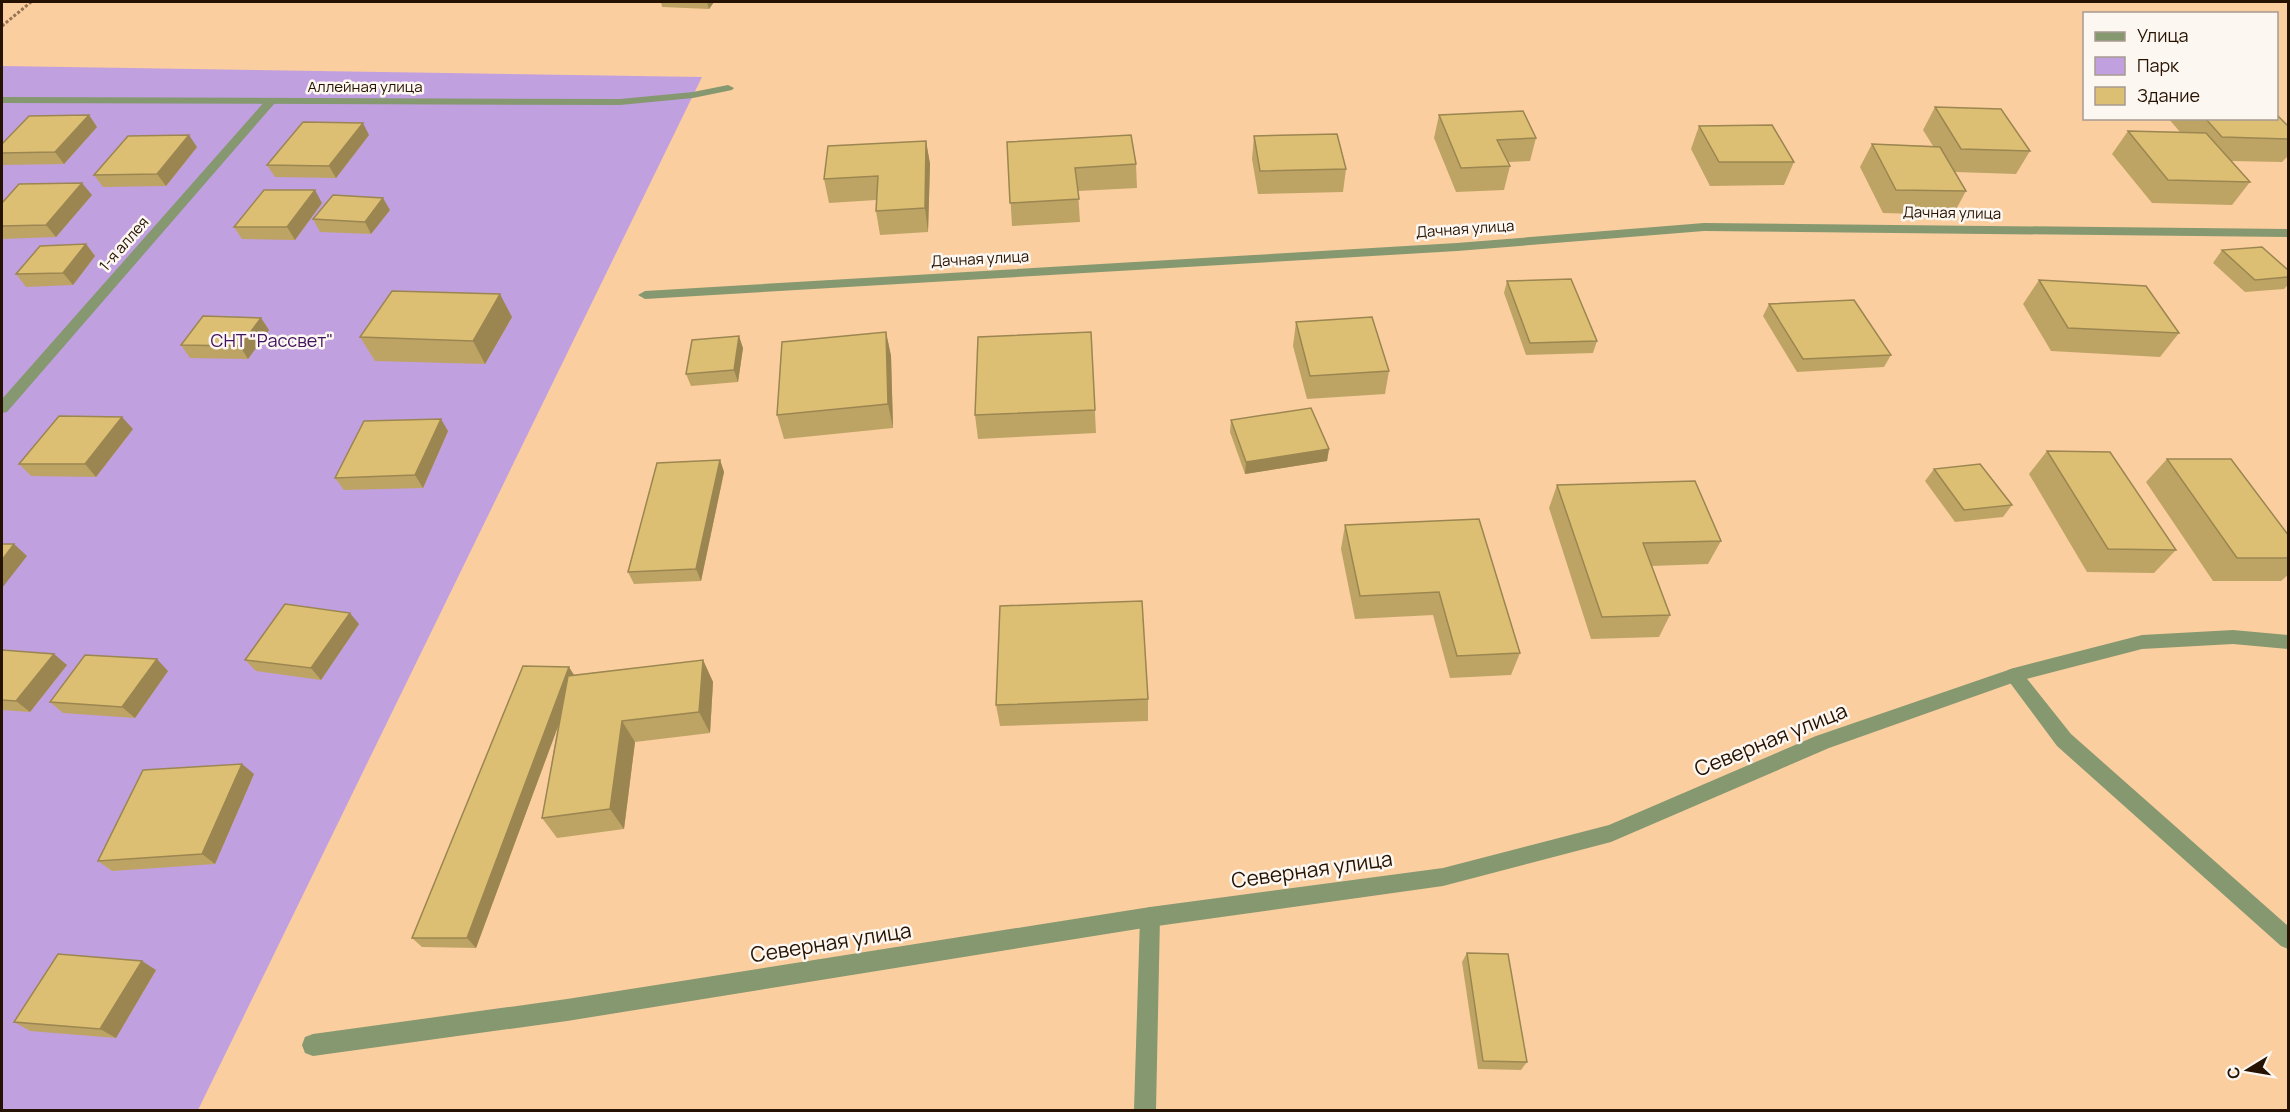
<svg xmlns="http://www.w3.org/2000/svg" width="2290" height="1112" font-family="Manrope,sans-serif">
<style>
.green{fill:#c1a0df}
.lines{fill:none;stroke-linecap:round;stroke-linejoin:round}
.path{stroke:#957453;stroke-width:3;stroke-dasharray:3 2;stroke-linecap:butt}
.service{fill:#869870;fill-rule:evenodd}
.minor{fill:#869870;fill-rule:evenodd}
.wall{fill:#bea464}
.shaded-wall{fill:#9b8651}
.building{fill:#ddbf74;stroke:#9b8651;stroke-width:1.5}
.labels{text-anchor:middle;stroke-width:5;stroke-linejoin:round;paint-order:stroke}
.far-street-label{font-size:15px;fill:#261200;stroke:#fdf7f1}
.park-label{font-size:18px;fill:#421262;stroke:#fdf7f1}
.near-street-label{font-size:21px;fill:#261200;stroke:#fdf7f1}
</style>
<rect width="100%" height="100%" fill="#fbce9f"/>
<polygon class="green" points="2,66 702,77 198,1110 2,1110"/>
<g class="lines">
<polyline class="path" points="2,26 31,2"/>
<g class="service">
<polygon points="270,99 276,102 274,104 7,412 2,413 2,399 266,100"/>
<polygon points="2014,668 2020,670 2071,734 2288,926 2288,949 2281,946 2057,746 2008,680 2005,675 2008,670"/>
<polygon points="1150,907 1157,910 1160,917 1156,1110 1134,1110 1140,917 1143,910"/>
</g>
<g class="minor">
<polygon points="728,85 734,88 732,90 693,98 620,105 2,103 2,97 620,99 693,92"/>
<polygon points="1704,223 2288,229 2288,237 1704,231 1457,251 645,299 638,295 645,291 1457,243"/>
<polygon points="2233,630 2288,635 2288,649 2233,644 2142,649 2015,682 1829,748 1611,842 1443,886 1150,927 567,1021 313,1056 305,1053 302,1045 305,1037 313,1034 567,999 1150,907 1443,868 1609,825 1816,736 2014,668 2142,635"/>
</g>
</g>
<g class="wall">
<polygon points="661,2 714,2 709,9 662,7"/>
<polygon points="1935,107 2030,151 2016,174 1955,172 1966,191 1953,215 1883,213 1860,167 1872,144 1933,146 1923,130"/>
<polygon points="89,115 97,127 64,164 2,165 2,144"/>
<polygon points="1439,115 1536,138 1530,161 1508,162 1510,166 1504,190 1456,192 1434,138"/>
<polygon points="2168,118 2277,118 2289,127 2289,155 2282,162 2231,161 2250,182 2232,205 2152,203 2112,154 2128,131 2180,132"/>
<polygon points="1699,126 1794,162 1784,185 1710,186 1691,149"/>
<polygon points="369,135 336,178 275,177 267,165"/>
<polygon points="1254,136 1346,169 1343,192 1258,194 1252,159"/>
<polygon points="926,141 930,164 928,232 880,235 876,211 876,200 829,203 824,179"/>
<polygon points="1007,142 1136,164 1137,188 1078,191 1080,222 1012,226"/>
<polygon points="197,147 166,186 103,187 94,175"/>
<polygon points="92,195 56,237 2,239 2,203"/>
<polygon points="322,203 295,240 242,239 234,227"/>
<polygon points="390,210 371,234 320,232 313,219"/>
<polygon points="86,244 95,256 73,285 26,287 16,274"/>
<polygon points="2222,250 2289,271 2289,284 2284,289 2245,292 2213,263"/>
<polygon points="2039,280 2179,333 2160,357 2051,351 2023,304"/>
<polygon points="1507,281 1597,341 1593,353 1526,355 1504,293"/>
<polygon points="1769,304 1891,355 1884,367 1797,372 1763,316"/>
<polygon points="512,317 485,364 375,361 360,337"/>
<polygon points="261,318 269,330 248,359 190,358 181,345"/>
<polygon points="1296,322 1389,371 1385,394 1307,399 1293,346"/>
<polygon points="886,332 891,356 893,428 784,439 777,415"/>
<polygon points="1091,332 1096,433 978,439 975,415"/>
<polygon points="743,348 738,382 691,386 686,374"/>
<polygon points="1231,420 1329,449 1327,461 1245,474 1230,432"/>
<polygon points="133,429 96,477 31,476 19,464"/>
<polygon points="448,431 423,488 344,490 335,478"/>
<polygon points="2047,451 2176,550 2154,573 2087,572 2029,474"/>
<polygon points="2167,459 2289,536 2289,574 2281,581 2213,581 2146,482"/>
<polygon points="720,460 724,472 701,581 634,584 628,572"/>
<polygon points="1934,469 2012,505 2003,517 1955,522 1925,481"/>
<polygon points="1557,485 1721,541 1708,564 1652,566 1670,615 1659,637 1591,639 1549,508"/>
<polygon points="1479,519 1520,653 1511,675 1450,678 1433,615 1355,619 1341,549 1345,525"/>
<polygon points="359,624 321,680 256,671 245,660"/>
<polygon points="2,650 67,665 30,712 2,710"/>
<polygon points="703,660 713,682 710,733 635,742 624,829 557,838 542,818 558,726 476,948 422,947 412,938 574,675"/>
<polygon points="168,671 135,718 63,713 50,702"/>
<polygon points="1148,699 1148,721 1000,726 996,705"/>
<polygon points="254,774 215,864 112,871 98,861"/>
<polygon points="1467,953 1527,1062 1521,1070 1478,1069 1462,962"/>
<polygon points="156,970 116,1038 30,1031 14,1022"/>
</g>
<g class="shaded-wall">
<polygon points="707,2 714,2 709,9"/>
<polygon points="89,115 97,127 64,164 55,152"/>
<polygon points="363,123 369,135 336,178 329,166"/>
<polygon points="189,135 197,147 166,186 157,174"/>
<polygon points="926,141 930,164 928,232 925,208"/>
<polygon points="82,183 92,195 56,237 46,225"/>
<polygon points="315,190 322,203 295,240 287,227"/>
<polygon points="383,198 390,210 371,234 365,222"/>
<polygon points="86,244 95,256 73,285 63,273"/>
<polygon points="500,294 512,317 485,364 473,341"/>
<polygon points="261,318 269,330 248,359 240,346"/>
<polygon points="886,332 891,356 893,428 888,404"/>
<polygon points="739,336 743,348 738,382 734,370"/>
<polygon points="122,417 133,429 96,477 85,464"/>
<polygon points="441,419 448,431 423,488 415,475"/>
<polygon points="1329,449 1327,461 1245,474 1246,462"/>
<polygon points="720,460 724,472 701,581 696,569"/>
<polygon points="14,544 27,556 2,588 2,560"/>
<polygon points="350,613 359,624 321,680 311,668"/>
<polygon points="54,654 67,665 30,712 16,701"/>
<polygon points="157,659 168,671 135,718 122,707"/>
<polygon points="703,660 713,682 710,733 699,712"/>
<polygon points="569,667 576,678 476,948 467,938"/>
<polygon points="622,721 635,742 624,829 610,809"/>
<polygon points="242,764 254,774 215,864 202,854"/>
<polygon points="142,961 156,970 116,1038 100,1029"/>
</g>
<g class="building">
<polygon points="1935,107 2001,109 2030,151 1961,149"/>
<polygon points="1523,111 1536,138 1497,140 1510,166 1461,168 1439,115"/>
<polygon points="89,115 55,152 2,153 2,144 29,116"/>
<polygon points="2277,115 2289,127 2289,139 2222,137 2205,118 2277,118"/>
<polygon points="303,122 363,123 329,166 267,165"/>
<polygon points="1772,125 1794,162 1719,162 1699,126"/>
<polygon points="2128,131 2206,133 2250,182 2168,180"/>
<polygon points="1337,134 1346,169 1260,171 1254,136"/>
<polygon points="189,135 157,174 94,175 128,136"/>
<polygon points="1131,135 1136,164 1075,168 1079,199 1010,203 1007,142"/>
<polygon points="926,141 925,208 876,211 878,176 824,179 828,146"/>
<polygon points="1872,144 1940,147 1966,191 1896,190"/>
<polygon points="82,183 46,225 2,226 2,203 19,184"/>
<polygon points="264,190 315,190 287,227 234,227"/>
<polygon points="333,195 383,198 365,222 313,219"/>
<polygon points="86,244 63,273 16,274 40,246"/>
<polygon points="2262,247 2289,271 2289,277 2255,280 2222,250"/>
<polygon points="1571,279 1597,341 1530,343 1507,281"/>
<polygon points="2039,280 2146,286 2179,333 2068,328"/>
<polygon points="392,291 500,294 473,341 360,337"/>
<polygon points="1854,300 1891,355 1803,359 1769,304"/>
<polygon points="203,316 261,318 240,346 181,345"/>
<polygon points="1372,317 1389,371 1310,376 1296,322"/>
<polygon points="886,332 888,404 777,415 782,342"/>
<polygon points="1091,332 1095,410 975,415 978,337"/>
<polygon points="739,336 734,370 686,374 692,340"/>
<polygon points="1311,408 1329,449 1246,462 1231,420"/>
<polygon points="59,416 122,417 85,464 19,464"/>
<polygon points="441,419 415,475 335,478 364,421"/>
<polygon points="2047,451 2110,452 2176,550 2108,549"/>
<polygon points="2167,459 2231,459 2289,536 2289,558 2237,558"/>
<polygon points="720,460 696,569 628,572 657,463"/>
<polygon points="1980,464 2012,505 1964,510 1934,469"/>
<polygon points="1695,481 1721,541 1643,543 1670,615 1602,617 1557,485"/>
<polygon points="1479,519 1520,653 1457,656 1439,592 1360,596 1345,525"/>
<polygon points="2,544 14,544 2,560"/>
<polygon points="1142,601 1148,699 996,705 1000,606"/>
<polygon points="285,604 350,613 311,668 245,660"/>
<polygon points="2,650 54,654 16,701 2,700"/>
<polygon points="85,655 157,659 122,707 50,702"/>
<polygon points="703,660 699,712 622,721 610,809 542,818 568,676"/>
<polygon points="523,666 569,667 467,938 412,938"/>
<polygon points="242,764 202,854 98,861 143,770"/>
<polygon points="1467,953 1508,954 1527,1062 1483,1061"/>
<polygon points="58,954 142,961 100,1029 14,1022"/>
</g>
<g class="labels">
<g class="far-street-label">
<text x="365" y="92">Аллейная улица</text>
<text transform="translate(1952 213) rotate(1)" y="5">Дачная улица</text>
<text transform="translate(1465 229) rotate(-4)" y="5">Дачная улица</text>
<text transform="translate(124 244) rotate(-49)" y="5">1-я аллея</text>
<text transform="translate(980 259) rotate(-3)" y="5">Дачная улица</text>
</g>
<g class="park-label">
<text x="272" y="347">СНТ "Рассвет"</text>
</g>
<g class="near-street-label">
<text transform="translate(1771 740) rotate(-22)" y="7">Северная улица</text>
<text transform="translate(1312 870) rotate(-8)" y="7">Северная улица</text>
<text transform="translate(831 943) rotate(-9)" y="7">Северная улица</text>
</g>
</g>
<rect width="2290" height="1112" fill="none" stroke="#261200" stroke-width="6"/>
<rect x="2083" y="12" width="195" height="108" fill="#fdf7f1" stroke="#a79b91" stroke-width="1.5"/>
<rect x="2095" y="32" width="30" height="9" fill="#869870" stroke="#a79b91" stroke-width="1.5"/>
<text x="2137" y="42" font-size="18" fill="#261200">Улица</text>
<rect x="2095" y="57" width="30" height="18" fill="#c1a0df" stroke="#a79b91" stroke-width="1.5"/>
<text x="2137" y="72" font-size="18" fill="#261200">Парк</text>
<rect x="2095" y="87" width="30" height="18" fill="#ddbf74" stroke="#a79b91" stroke-width="1.5"/>
<text x="2137" y="102" font-size="18" fill="#261200">Здание</text>
<g transform="translate(2248 1070) rotate(259)" stroke="#fdf7f1" stroke-width="4.5" paint-order="stroke">
<path d="M0-4.5L10 22L0 15L-10 22Z" fill="#261200"/>
<text y="-9" font-size="16" font-weight="bold" text-anchor="middle" fill="#261200">С</text>
</g>
</svg>
